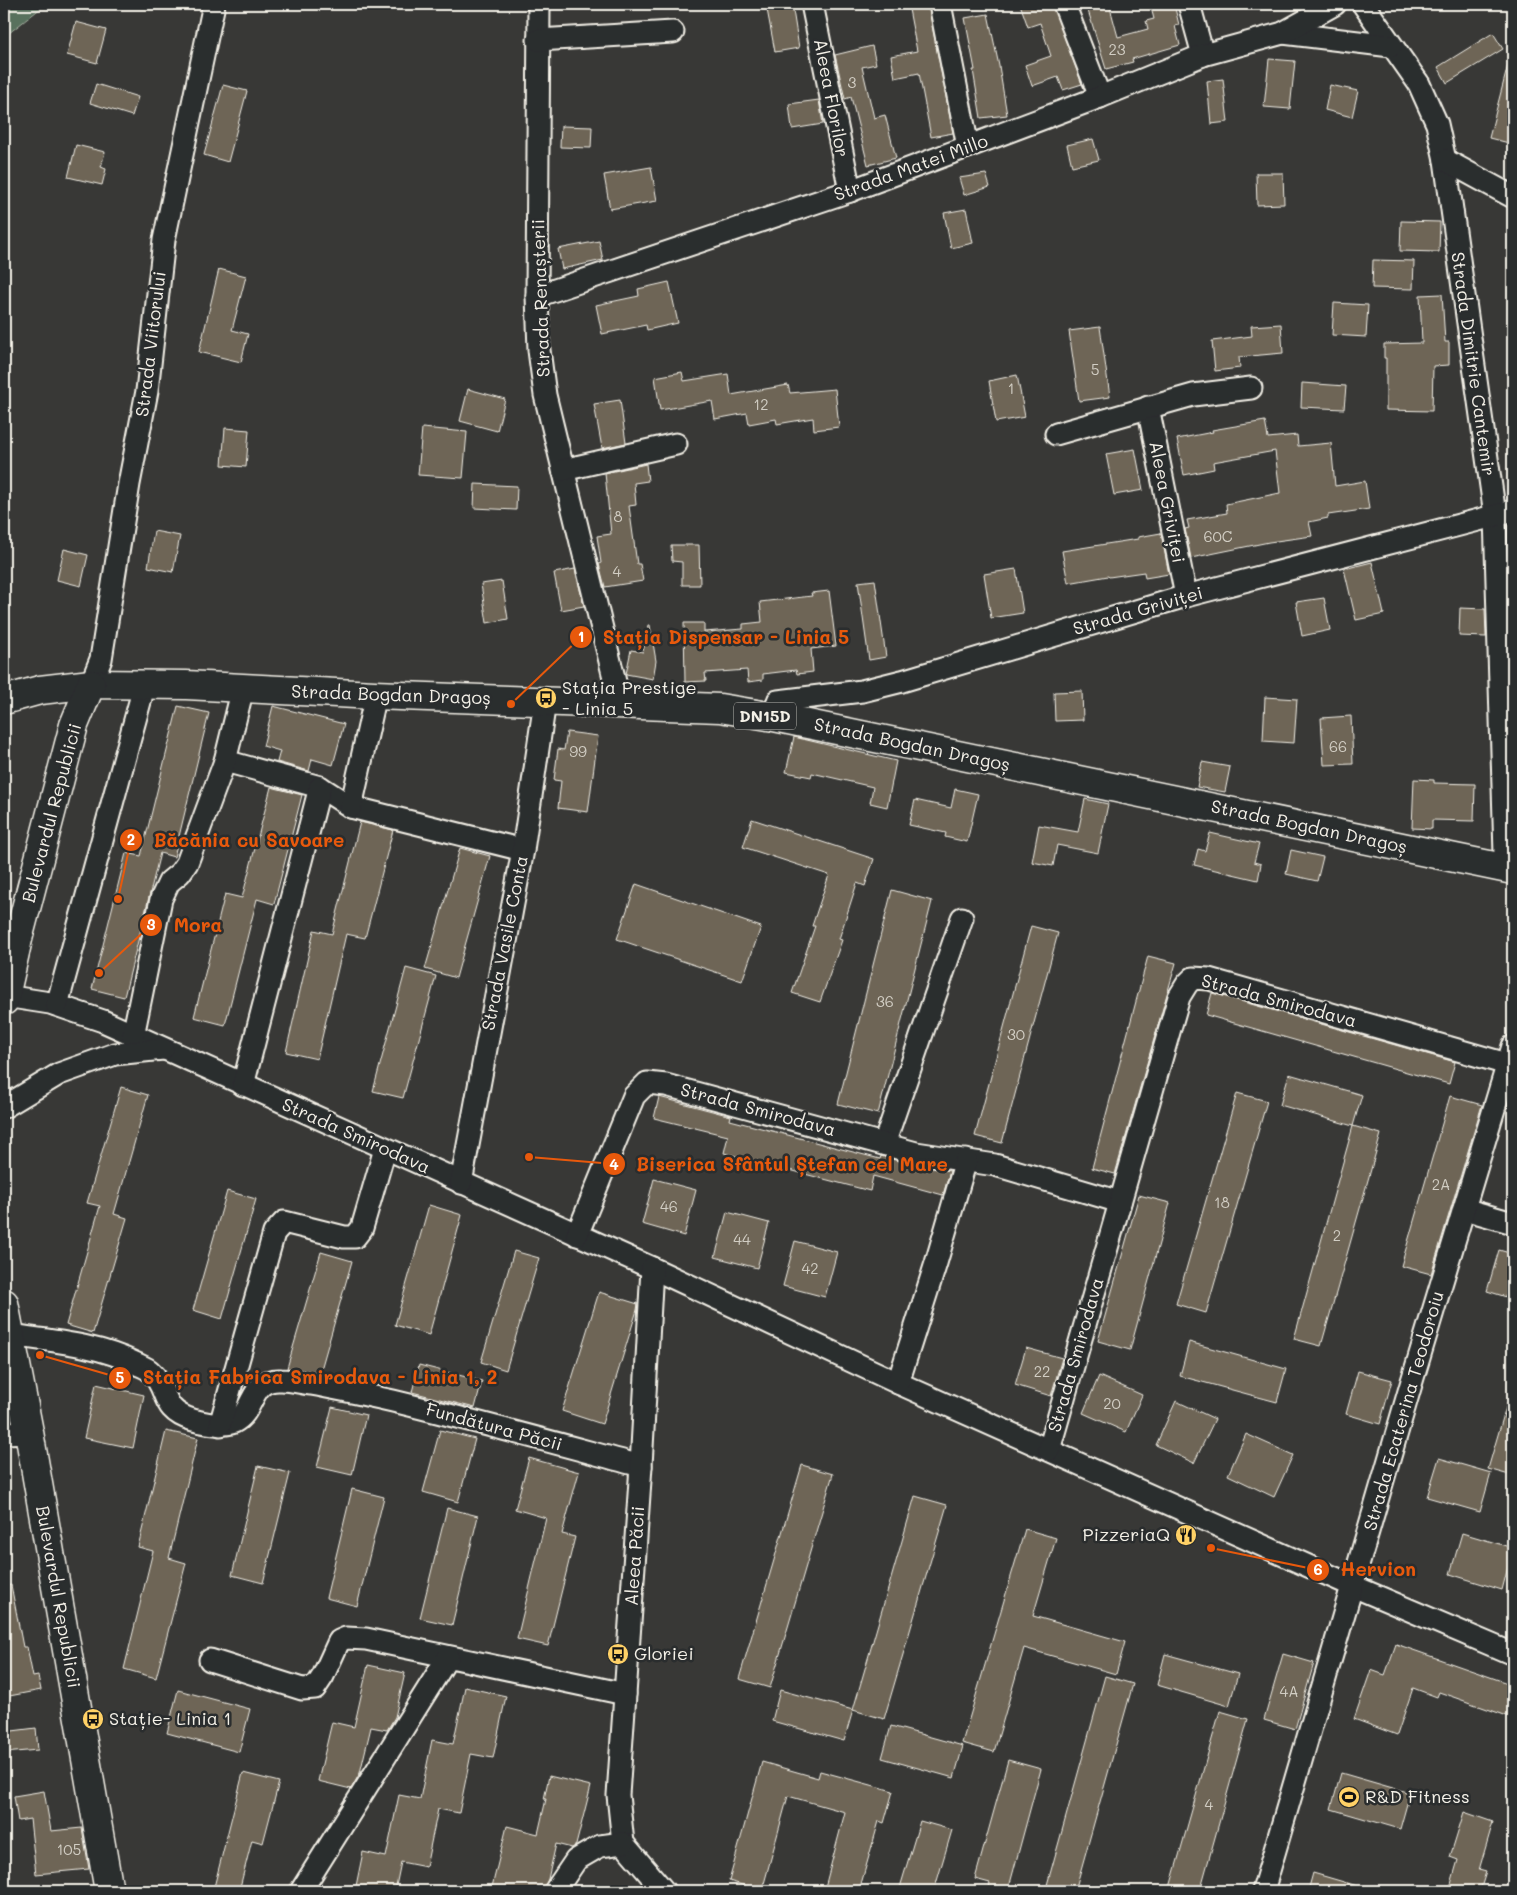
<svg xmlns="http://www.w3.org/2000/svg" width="1517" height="1895" font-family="Mali,sans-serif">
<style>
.green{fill:#59715d;stroke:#a6b1a2}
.building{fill:#6e6556;stroke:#f4f1e8}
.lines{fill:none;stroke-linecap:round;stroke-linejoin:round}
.minor-casing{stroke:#f4f1e8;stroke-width:25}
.major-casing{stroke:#f4f1e8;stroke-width:31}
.minor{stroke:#2a2d2e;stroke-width:21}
.major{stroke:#2a2d2e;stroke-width:28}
.labels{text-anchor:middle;stroke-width:5;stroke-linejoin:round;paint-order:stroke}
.number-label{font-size:15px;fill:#d2cec4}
.shield{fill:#2a2d2e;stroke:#b7b6b0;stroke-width:1}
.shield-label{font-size:16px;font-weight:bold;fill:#f4f1e8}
.street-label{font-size:18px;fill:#f4f1e8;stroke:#2a2d2e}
.poi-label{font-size:18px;fill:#f4f1e8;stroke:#2a2d2e;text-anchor:start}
.leader{fill:none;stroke:#e8590c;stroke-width:2}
.callout-dot{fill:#e8590c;stroke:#2a2d2e;stroke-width:2}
.mark-label{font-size:15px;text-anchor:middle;font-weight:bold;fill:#fff}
.callout-label{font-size:19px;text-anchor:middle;font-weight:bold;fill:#e8590c;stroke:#2a2d2e;stroke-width:5;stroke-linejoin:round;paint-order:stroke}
</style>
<rect width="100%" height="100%" fill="#383836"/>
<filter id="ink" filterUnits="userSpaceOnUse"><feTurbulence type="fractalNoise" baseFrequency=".02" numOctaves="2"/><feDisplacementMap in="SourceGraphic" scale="10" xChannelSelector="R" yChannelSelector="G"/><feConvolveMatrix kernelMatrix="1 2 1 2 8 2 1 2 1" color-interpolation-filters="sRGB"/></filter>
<g filter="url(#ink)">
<polygon class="green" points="4,4 46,4 4,37"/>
<g class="building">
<polygon points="766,4 792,4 799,48 775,52"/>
<polygon points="908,4 928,4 953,133 931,137 919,73 895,78 891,56 917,51"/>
<polygon points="1020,4 1052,4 1082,84 1063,90 1058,77 1032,86 1025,65 1051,56 1040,23 1028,27"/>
<polygon points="1086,4 1109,4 1118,37 1148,29 1146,21 1154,19 1150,4 1174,4 1179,25 1175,26 1180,45 1132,59 1133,62 1106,69"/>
<polygon points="988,14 999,66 1007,115 981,118 973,70 975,70 965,18"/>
<polygon points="76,22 106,30 97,63 67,55"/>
<polygon points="1493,33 1503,49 1447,83 1438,67"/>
<polygon points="872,46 876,64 862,67 874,118 885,115 896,158 868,165 851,97 845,99 835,55"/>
<polygon points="1269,59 1295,61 1290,109 1264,107"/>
<polygon points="1508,65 1513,66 1513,144 1489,138"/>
<polygon points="1223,79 1228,122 1211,124 1207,81"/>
<polygon points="96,84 138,97 132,116 90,103"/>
<polygon points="223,85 247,91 228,162 204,155"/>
<polygon points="1330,85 1358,91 1352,117 1325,110"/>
<polygon points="819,100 823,124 792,129 789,104"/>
<polygon points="561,126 592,127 591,148 560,147"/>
<polygon points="1093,139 1099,160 1072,166 1067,145"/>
<polygon points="76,145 105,152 101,167 106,169 102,185 68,177"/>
<polygon points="651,167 657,201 610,209 604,175"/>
<polygon points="1256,173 1283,173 1284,204 1257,205"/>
<polygon points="986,174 990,187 964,195 959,178"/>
<polygon points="966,209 973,243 951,248 944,213"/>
<polygon points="1401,221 1440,222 1439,252 1400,251"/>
<polygon points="599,241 603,260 562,269 558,249"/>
<polygon points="1373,260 1414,261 1413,289 1372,288"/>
<polygon points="219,269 246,276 232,330 248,334 241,362 199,352"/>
<polygon points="669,282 678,323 647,330 646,325 602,334 596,305 639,296 638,289"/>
<polygon points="1442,294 1445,342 1449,342 1449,365 1433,366 1432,411 1386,410 1386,358 1384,358 1384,344 1422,343 1420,295"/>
<polygon points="1334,303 1368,305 1366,337 1332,335"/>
<polygon points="1281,324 1283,353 1239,357 1240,368 1215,371 1212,341 1252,336 1251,326"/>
<polygon points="1100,327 1110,397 1079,401 1069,331"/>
<polygon points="682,372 684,381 728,374 731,395 788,385 790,393 835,389 839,427 814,430 813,418 777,424 776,419 749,424 747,413 715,419 712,401 660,410 655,377"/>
<polygon points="1017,375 1025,417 996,422 989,381"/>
<polygon points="1302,383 1346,386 1344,409 1301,407"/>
<polygon points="468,389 505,399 497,431 460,421"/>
<polygon points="620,400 626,443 602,448 594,404"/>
<polygon points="1265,421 1268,438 1297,435 1298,446 1331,443 1335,486 1365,481 1369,509 1328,515 1328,518 1309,522 1312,536 1269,542 1191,558 1185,529 1189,528 1187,520 1227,513 1226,504 1280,493 1275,451 1213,462 1214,469 1184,475 1177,439 1213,432 1212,430"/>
<polygon points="225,428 249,430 246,467 222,465"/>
<polygon points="422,428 467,432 463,478 418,475"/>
<polygon points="1135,449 1143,490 1114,495 1106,454"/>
<polygon points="646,464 648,481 634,483 636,505 629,506 637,564 640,564 643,581 605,587 599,564 601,563 597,536 611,534 605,473"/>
<polygon points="475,484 517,486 516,510 474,508"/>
<polygon points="154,531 180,536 173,572 148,567"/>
<polygon points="1161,533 1169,574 1145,578 1144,572 1109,577 1108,576 1068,583 1062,551 1138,539 1138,537"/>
<polygon points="671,545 699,545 700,585 682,585 682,562 672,561"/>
<polygon points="64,549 88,555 81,586 57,580"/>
<polygon points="1372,562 1384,614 1356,620 1344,569"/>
<polygon points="575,569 584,606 561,610 554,573"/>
<polygon points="1016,569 1023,613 991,618 984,574"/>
<polygon points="875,580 886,657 869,660 858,582"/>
<polygon points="502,581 508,619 487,623 481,584"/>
<polygon points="829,591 836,646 811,649 813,672 797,674 796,670 763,674 763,680 748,682 747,670 705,673 706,681 685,682 684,623 704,623 704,632 743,629 743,624 762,622 760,602 812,596 811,593"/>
<polygon points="1324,598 1330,630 1302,636 1296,602"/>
<polygon points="1460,608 1485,609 1486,637 1459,636"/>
<polygon points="648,625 650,625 656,661 653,679 626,674 631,650 643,652"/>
<polygon points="1082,691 1083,720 1055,721 1054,692"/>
<polygon points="1265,697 1297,699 1294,743 1263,741"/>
<polygon points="178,706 209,713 174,857 160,853 124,997 92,989 126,853 141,856"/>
<polygon points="273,706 344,724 333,765 312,759 309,771 277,762 280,751 263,746"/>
<polygon points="1351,716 1353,764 1324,765 1321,718"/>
<polygon points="567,732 598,736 588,812 558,808 561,781 554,780 558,749 564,750"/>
<polygon points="794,737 896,761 887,807 870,803 873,787 812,773 811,777 786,772"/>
<polygon points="1202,762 1230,767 1225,792 1197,787"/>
<polygon points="1414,779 1434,780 1434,783 1475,784 1474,821 1432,820 1432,829 1412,828"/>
<polygon points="271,787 302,795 274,904 257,899 225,1025 194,1017 225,894 242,898"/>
<polygon points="955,789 978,794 967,842 945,837 946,833 909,825 915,800 951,808"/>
<polygon points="1085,799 1108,804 1098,853 1057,845 1053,866 1032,862 1039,825 1078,832"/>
<polygon points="752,819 874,859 865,886 857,883 839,939 842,940 820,1002 792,993 815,926 812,926 829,875 743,847"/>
<polygon points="360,822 393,830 365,938 346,934 317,1059 286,1052 314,930 332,934"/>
<polygon points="1210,833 1259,844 1254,862 1261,864 1258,880 1194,865 1198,849 1205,851"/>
<polygon points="460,848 490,856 456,978 425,969"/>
<polygon points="1291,850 1323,857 1317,881 1286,874"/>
<polygon points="636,884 761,927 742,981 617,939"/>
<polygon points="892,890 932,901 878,1114 838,1104"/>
<polygon points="1031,926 1058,933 1002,1143 975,1136"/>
<polygon points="1148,956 1176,963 1115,1174 1092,1168"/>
<polygon points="406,968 436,976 403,1098 373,1091"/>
<polygon points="1212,993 1455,1062 1449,1084 1206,1015"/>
<polygon points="1289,1074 1362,1095 1353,1126 1280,1105"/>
<polygon points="121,1087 148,1095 114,1214 127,1218 93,1333 66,1325 100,1206 87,1203"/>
<polygon points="1237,1093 1267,1101 1206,1313 1176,1304"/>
<polygon points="1450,1096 1482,1105 1431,1274 1401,1266"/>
<polygon points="659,1097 731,1116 730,1120 880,1159 881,1156 914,1165 950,1171 943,1195 873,1176 870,1191 724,1153 728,1136 654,1118"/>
<polygon points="1353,1126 1381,1134 1321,1346 1294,1339"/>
<polygon points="654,1179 696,1190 684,1236 642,1224"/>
<polygon points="227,1191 256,1199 222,1319 193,1310"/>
<polygon points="1139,1195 1170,1203 1130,1350 1098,1341"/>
<polygon points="429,1205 462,1215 429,1335 395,1325"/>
<polygon points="727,1212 769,1223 757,1268 715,1257"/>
<polygon points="795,1241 837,1252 825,1297 783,1286"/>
<polygon points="1499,1250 1513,1254 1513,1299 1487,1291"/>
<polygon points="514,1251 539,1258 506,1370 481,1362"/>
<polygon points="321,1252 352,1261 320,1373 287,1368"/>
<polygon points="599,1292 638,1304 637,1310 602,1424 562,1411"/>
<polygon points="1189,1342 1286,1369 1277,1402 1180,1376"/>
<polygon points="1026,1348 1062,1358 1051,1396 1015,1385"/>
<polygon points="419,1365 482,1381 475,1408 412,1392"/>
<polygon points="1358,1371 1392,1380 1380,1424 1346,1414"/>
<polygon points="1099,1376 1142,1395 1126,1432 1083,1413"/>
<polygon points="96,1384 144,1395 133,1448 84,1438"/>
<polygon points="1509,1397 1513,1397 1513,1476 1488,1469"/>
<polygon points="1176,1401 1215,1419 1194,1463 1156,1445"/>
<polygon points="332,1407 366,1415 352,1475 317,1467"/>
<polygon points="440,1430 475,1439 458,1502 423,1492"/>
<polygon points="166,1431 198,1438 169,1558 186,1563 156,1678 124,1669 153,1551 138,1547"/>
<polygon points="1246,1434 1293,1455 1274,1497 1228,1475"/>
<polygon points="529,1458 579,1472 562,1534 575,1537 548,1646 517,1639 546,1518 515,1509"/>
<polygon points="1439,1458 1491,1473 1480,1512 1427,1497"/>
<polygon points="802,1465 833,1474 770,1688 739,1679"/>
<polygon points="258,1466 290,1473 263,1583 232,1575"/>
<polygon points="352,1489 384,1497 357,1606 326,1598"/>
<polygon points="915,1496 947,1505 884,1719 853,1710"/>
<polygon points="447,1508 478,1516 452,1625 420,1618"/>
<polygon points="1025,1529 1056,1538 1033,1616 1125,1642 1116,1674 1024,1648 994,1752 962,1743"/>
<polygon points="1462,1533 1513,1548 1502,1590 1450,1574"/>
<polygon points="11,1585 23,1647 27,1647 33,1677 38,1676 41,1690 4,1697 4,1586"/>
<polygon points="1396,1644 1513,1685 1513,1718 1439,1692 1437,1697 1413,1688 1397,1735 1354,1719 1371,1670 1385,1675"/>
<polygon points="1165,1654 1238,1674 1229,1706 1157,1685"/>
<polygon points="1283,1654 1314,1663 1295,1729 1264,1720"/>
<polygon points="368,1665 405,1673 395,1717 387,1730 371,1727 360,1773 351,1789 318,1781 332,1722 354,1727"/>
<polygon points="1105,1676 1133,1684 1075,1891 1070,1891 1047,1885"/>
<polygon points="465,1687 506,1696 493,1758 471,1754 459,1813 438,1809 426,1867 401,1862 395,1891 355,1891 363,1852 386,1857 399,1795 420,1799 432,1740 453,1744"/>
<polygon points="178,1690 250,1709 239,1752 167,1733"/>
<polygon points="780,1690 853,1710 844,1741 772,1721"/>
<polygon points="1220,1711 1248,1719 1200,1891 1169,1891"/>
<polygon points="891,1726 963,1746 954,1778 882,1758"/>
<polygon points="36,1728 38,1750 4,1753 4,1732"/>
<polygon points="1008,1760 1041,1769 1008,1891 988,1891 990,1883 975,1879"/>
<polygon points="762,1762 818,1778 820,1771 893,1791 884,1823 879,1821 859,1891 824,1891 845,1812 788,1796 762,1891 729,1881"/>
<polygon points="243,1773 279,1782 263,1843 252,1840 239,1891 213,1891"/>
<polygon points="1341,1773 1410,1793 1400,1829 1331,1809"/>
<polygon points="549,1776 591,1786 576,1845 572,1848 556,1844 548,1879 543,1891 491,1891 507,1826 538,1834 546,1799 544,1799"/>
<polygon points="44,1791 51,1831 82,1828 89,1869 36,1874 30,1819 18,1821 14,1796"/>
<polygon points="1464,1812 1493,1822 1479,1870 1486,1872 1480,1891 1449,1891 1458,1860 1450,1857"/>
<polygon points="920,1821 952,1830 934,1891 899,1891"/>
<polygon points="1313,1873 1361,1887 1361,1891 1308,1891"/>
</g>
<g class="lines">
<g class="minor-casing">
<g id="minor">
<polyline points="539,4 537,296 539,350 545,395 617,690 616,704"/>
<polyline points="812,4 850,191"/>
<polyline points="940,4 968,147"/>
<polyline points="1064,4 1100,97"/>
<polyline points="1189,4 1203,55"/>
<polyline points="1363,4 1419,84 1437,124 1445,160 1495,515 1505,854 1502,868"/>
<polyline points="1283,33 1391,46"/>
<polyline points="538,40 673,32"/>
<polyline points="1445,160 1513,197"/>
<polyline points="537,296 850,191 1100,97 1203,55 1283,33 1335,4"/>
<polyline points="1148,407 1186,596"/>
<polyline points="1056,434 1193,395 1251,388"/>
<polyline points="563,470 676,444"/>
<polyline points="91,684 101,659 129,484 147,391 164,240 214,4"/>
<polyline points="774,717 778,701 862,691 902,681 1186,596 1513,511"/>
<polyline points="225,761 320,787 351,807 523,850"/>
<polyline points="351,807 373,708 374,695"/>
<polyline points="5,996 50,1003 103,1021 652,1268 898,1383 1353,1586 1513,1654"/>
<polyline points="57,1005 141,698 142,685"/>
<polyline points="133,1036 161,899 169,882 180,873 187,863 225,761 240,700 240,688"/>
<polyline points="243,1085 320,787"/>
<polyline points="4,1107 59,1074 115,1054 163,1049"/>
<polyline points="884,1144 962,918"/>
<polyline points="461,1183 523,850 543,715 543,701"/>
<polyline points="1464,1209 1513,1223"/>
<polyline points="577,1235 634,1096 647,1083 666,1085 916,1153 995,1165 1120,1202"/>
<path d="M9,1335C52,1341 97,1344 137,1364C141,1366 147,1368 150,1371C170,1388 158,1410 193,1420C204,1423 223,1427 234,1422C256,1411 249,1378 281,1380C291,1380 302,1383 311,1384C339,1389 366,1395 393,1401C476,1421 559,1444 641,1466"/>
<polyline points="898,1383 936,1263 966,1160"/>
<polyline points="220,1425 274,1233 284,1222 344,1237 355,1237 362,1228 385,1149"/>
<polyline points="4,1433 29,1432"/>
<polyline points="1049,1450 1179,997 1187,984 1193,978 1209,979 1507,1064"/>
<polyline points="210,1660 302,1689 315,1688 323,1676 339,1641 346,1638 366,1639 625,1694"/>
<polyline points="623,1843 618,1795 641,1466 652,1268"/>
<polyline points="623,1843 664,1891"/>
<polyline points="301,1891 448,1657"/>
<polyline points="555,1891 576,1860 600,1846 623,1843"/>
<polyline points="1263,1891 1412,1381 1513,1046"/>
</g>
</g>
<g class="major-casing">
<g id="major">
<polyline points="4,700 40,690 91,684 186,685 374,695 720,708 774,717 1513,870"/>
<polyline points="4,1001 18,939 74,725 91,684"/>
<polyline points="4,1303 29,1432 109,1891"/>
</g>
</g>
<use href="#minor" class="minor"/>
<use href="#major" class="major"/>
</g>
</g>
<defs>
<g id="bus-disc" transform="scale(1.125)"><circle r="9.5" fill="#ffd166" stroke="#2a2d2e"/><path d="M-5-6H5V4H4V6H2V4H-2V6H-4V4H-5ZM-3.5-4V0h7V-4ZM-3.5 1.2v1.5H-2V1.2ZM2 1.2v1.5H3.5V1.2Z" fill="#111"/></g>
<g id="restaurant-disc" transform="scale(1.125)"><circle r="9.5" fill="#ffd166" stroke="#2a2d2e"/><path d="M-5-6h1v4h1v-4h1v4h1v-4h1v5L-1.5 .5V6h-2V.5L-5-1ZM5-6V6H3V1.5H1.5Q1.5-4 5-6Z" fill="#111"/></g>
<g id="stadium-disc" transform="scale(1.125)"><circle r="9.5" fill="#ffd166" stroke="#2a2d2e"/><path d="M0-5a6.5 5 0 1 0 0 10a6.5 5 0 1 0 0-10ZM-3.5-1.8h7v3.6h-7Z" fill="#111"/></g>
</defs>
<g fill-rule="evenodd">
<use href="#bus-disc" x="546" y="698"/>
<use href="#restaurant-disc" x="1186" y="1535"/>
<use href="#bus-disc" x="618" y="1654"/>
<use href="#bus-disc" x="93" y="1719"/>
<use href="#stadium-disc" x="1349" y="1797"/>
</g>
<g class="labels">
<g class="number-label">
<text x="1117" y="55">23</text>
<text x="852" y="88">3</text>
<text x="1095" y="375">5</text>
<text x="1011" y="394">1</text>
<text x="761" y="410">12</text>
<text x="618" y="522">8</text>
<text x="1218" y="542">60C</text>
<text x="617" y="577">4</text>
<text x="1338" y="752">66</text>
<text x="578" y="757">99</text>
<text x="885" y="1007">36</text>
<text x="1016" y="1040">30</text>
<text x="1441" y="1190">2A</text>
<text x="1222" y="1208">18</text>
<text x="669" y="1212">46</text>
<text x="1337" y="1241">2</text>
<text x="742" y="1245">44</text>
<text x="810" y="1274">42</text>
<text x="1042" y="1377">22</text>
<text x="1112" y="1409">20</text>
<text x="1289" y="1697">4A</text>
<text x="1209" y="1810">4</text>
<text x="69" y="1855">105</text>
</g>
<rect class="shield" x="734" y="702.5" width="62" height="27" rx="4"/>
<g class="shield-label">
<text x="765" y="722">DN15D</text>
</g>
<g class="street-label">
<text transform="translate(831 98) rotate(79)" y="6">Aleea Florilor</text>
<text transform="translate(911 168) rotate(-20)" y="6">Strada Matei Millo</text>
<text transform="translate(541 298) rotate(-92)" y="6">Strada Renașterii</text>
<text transform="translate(151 344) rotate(-83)" y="6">Strada Viitorului</text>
<text transform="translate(1473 364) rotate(82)" y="6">Strada Dimitrie Cantemir</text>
<text transform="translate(1167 502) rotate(79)" y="6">Aleea Griviței</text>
<text transform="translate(1138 611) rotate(-16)" y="6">Strada Griviței</text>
<text transform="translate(391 695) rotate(2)" y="6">Strada Bogdan Dragoș</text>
<text transform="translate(912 745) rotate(12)" y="6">Strada Bogdan Dragoș</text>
<text transform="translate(52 813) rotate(-75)" y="6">Bulevardul Republicii</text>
<text transform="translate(1309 827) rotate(12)" y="6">Strada Bogdan Dragoș</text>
<text transform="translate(505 943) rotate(-79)" y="6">Strada Vasile Conta</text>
<text transform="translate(1279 1001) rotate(15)" y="6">Strada Smirodava</text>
<text transform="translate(758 1110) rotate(15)" y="6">Strada Smirodava</text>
<text transform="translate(356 1136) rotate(24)" y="6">Strada Smirodava</text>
<text transform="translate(1076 1355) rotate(-74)" y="6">Strada Smirodava</text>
<text transform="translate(1404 1411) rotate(-74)" y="6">Strada Ecaterina Teodoroiu</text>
<text transform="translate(494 1427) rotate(15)" y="6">Fundătura Păcii</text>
<text transform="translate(635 1556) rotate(-86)" y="6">Aleea Păcii</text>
<text transform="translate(58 1597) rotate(80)" y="6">Bulevardul Republicii</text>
</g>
<g class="poi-label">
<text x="562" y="694">Stația Prestige<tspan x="562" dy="21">- Linia 5</tspan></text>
<text x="1170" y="1541" text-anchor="end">PizzeriaQ</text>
<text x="634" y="1660">Gloriei</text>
<text x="109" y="1725">Stație- Linia 1</text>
<text x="1365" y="1803">R&amp;D Fitness</text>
</g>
</g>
<path class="leader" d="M511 704L581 637M118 899L131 840M99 973L151 925M529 1157L614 1164M40 1355L120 1378M1211 1548L1318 1570"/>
<g class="callout-dot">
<circle cx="511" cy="704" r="5"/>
<circle cx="118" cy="899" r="5"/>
<circle cx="99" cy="973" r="5"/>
<circle cx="529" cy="1157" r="5"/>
<circle cx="40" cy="1355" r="5"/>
<circle cx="1211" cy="1548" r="5"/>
<circle cx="581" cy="637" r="12"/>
<circle cx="131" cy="840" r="12"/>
<circle cx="151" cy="925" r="12"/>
<circle cx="614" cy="1164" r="12"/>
<circle cx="120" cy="1378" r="12"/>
<circle cx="1318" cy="1570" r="12"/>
</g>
<g class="mark-label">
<text x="581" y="642">1</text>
<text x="131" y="845">2</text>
<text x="151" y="930">3</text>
<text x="614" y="1170">4</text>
<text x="120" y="1383">5</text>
<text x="1318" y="1575">6</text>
</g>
<g class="callout-label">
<text x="726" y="644">Stația Dispensar - Linia 5</text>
<text x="249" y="847">Băcănia cu Savoare</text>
<text x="198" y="932">Mora</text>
<text x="792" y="1171">Biserica Sfântul Ștefan cel Mare</text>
<text x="320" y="1384">Stația Fabrica Smirodava - Linia 1, 2</text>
<text x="1378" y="1576">Hervion</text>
</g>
<rect width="1517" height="1895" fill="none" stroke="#2a2d2e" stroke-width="20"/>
<rect x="10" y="10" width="1497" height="1875" fill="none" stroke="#f4f1e8" stroke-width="2" filter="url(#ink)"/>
</svg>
